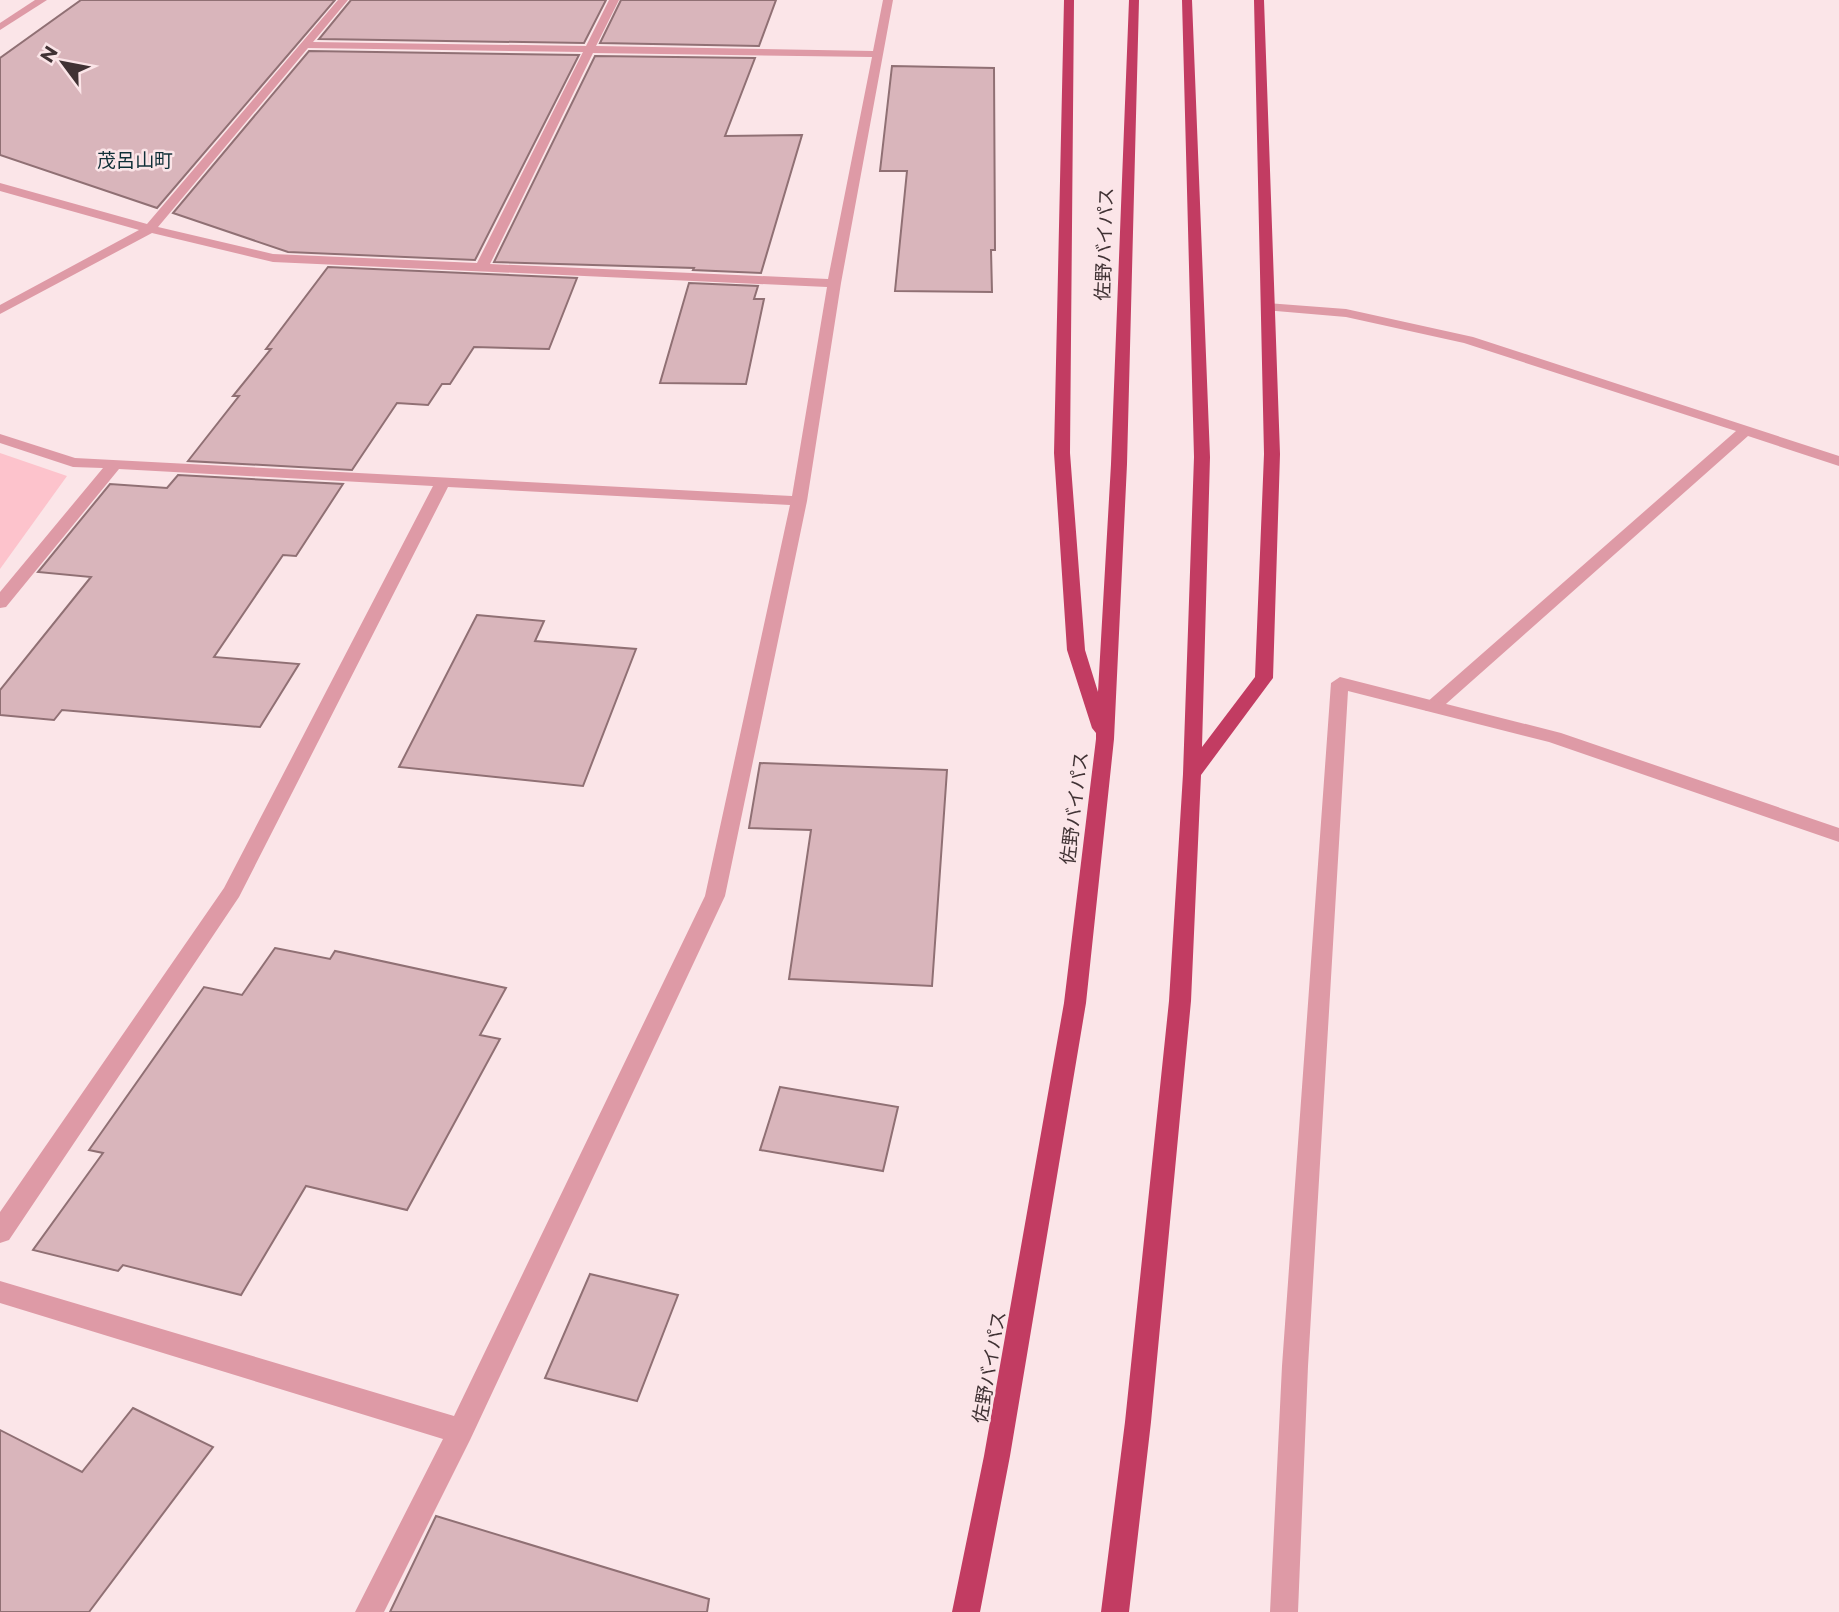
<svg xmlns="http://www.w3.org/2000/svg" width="1839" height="1612" font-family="Montserrat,'Noto Sans JP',sans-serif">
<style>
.green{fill:#fdc3cc}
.building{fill:#d9b5bb;stroke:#907074;stroke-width:2}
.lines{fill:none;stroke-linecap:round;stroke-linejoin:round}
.service{fill:#de9aa6;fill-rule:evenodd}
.minor{fill:#de9aa6;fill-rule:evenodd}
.trunk{fill:#c23c62;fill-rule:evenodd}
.labels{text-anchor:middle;stroke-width:5;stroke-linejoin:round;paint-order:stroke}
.far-quarter-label{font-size:19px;fill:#0f2f37;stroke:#fbe5e8}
.street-label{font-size:19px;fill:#403234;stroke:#fbe5e8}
</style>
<rect width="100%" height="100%" fill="#fbe5e8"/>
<polygon class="green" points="0,453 67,476 0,569"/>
<g class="building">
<polygon points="81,0 335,0 157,208 0,155 0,58"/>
<polygon points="351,0 606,0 584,43 319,39"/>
<polygon points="621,0 776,0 759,46 600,43"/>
<polygon points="309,51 579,55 475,260 288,252 173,213"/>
<polygon points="595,56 755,58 725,136 802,135 761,273 693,270 694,268 494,262"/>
<polygon points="892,66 994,68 995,250 991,250 992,292 895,291 907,171 880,171"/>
<polygon points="328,267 577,278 549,349 474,347 450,384 442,384 428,405 397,403 352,470 188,461 239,396 233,396 271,349 266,349"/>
<polygon points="689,283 758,286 754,299 764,299 746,384 660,383"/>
<polygon points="178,475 343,484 296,556 283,555 214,657 299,664 260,727 62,710 54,720 0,715 0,690 91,577 38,572 110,484 167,488"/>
<polygon points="477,615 544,621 535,641 636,649 583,786 399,767"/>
<polygon points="760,763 947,770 932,986 789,979 811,830 749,828"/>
<polygon points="275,948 330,959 335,951 506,988 480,1035 500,1039 407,1210 306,1186 241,1295 123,1265 118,1271 33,1250 103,1153 89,1150 204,987 242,995"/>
<polygon points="780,1087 898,1107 883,1171 760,1150"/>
<polygon points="590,1274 678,1295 637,1401 545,1378"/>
<polygon points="133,1408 213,1447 89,1612 0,1612 0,1430 82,1472"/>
<polygon points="436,1516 709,1599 707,1612 390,1612"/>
</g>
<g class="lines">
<polygon class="service" points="1268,303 1346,309 1473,337 1839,456 1839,466 1748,436 1438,711 1426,711 1423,707 1426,703 1736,431 1464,343 1346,317 1263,310 1261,307"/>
<g class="minor">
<polygon points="35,0 47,0 0,30 0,23"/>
<path d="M338,0H348L313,42L586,46L609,0H619L596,46L873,51L883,0H893L841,283L807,501L725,896L470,1440L384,1612H355L443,1439L0,1303V1281L454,1416L705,896L790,505L448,487L239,897L9,1240L0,1243V1212L224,888L433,486L119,469L6,607L0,608V592L103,468L73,467L0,443V434L75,458L792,496L827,287L273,262L152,233L0,314V305L139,230L0,191V183L147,224ZM308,48L583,52L477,263L273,254L158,227ZM593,53L872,57L828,279L490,264Z"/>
<polygon points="1340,677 1561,733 1839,828 1839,842 1549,742 1348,691 1308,1366 1298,1612 1270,1612 1282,1366 1331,683"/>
</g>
<g class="trunk">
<polygon points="1064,0 1074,0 1070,453 1085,650 1098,692 1111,464 1129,0 1139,0 1127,464 1114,739 1086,1003 1010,1456 980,1612 952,1612 984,1456 1064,1003 1096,739 1096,733 1092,728 1067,650 1054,453"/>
<polygon points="1182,0 1192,0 1210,457 1202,747 1255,677 1264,454 1254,0 1264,0 1280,454 1273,678 1201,775 1191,1001 1151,1422 1129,1612 1101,1612 1125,1422 1169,1001 1183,774 1194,457"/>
</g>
</g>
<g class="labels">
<g class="far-quarter-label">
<text x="135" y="167">茂呂山町</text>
</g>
<g class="street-label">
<text transform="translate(1104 244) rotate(-88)" y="7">佐野バイパス</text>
<text transform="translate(1074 808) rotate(-83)" y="7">佐野バイパス</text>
<text transform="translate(989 1367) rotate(-80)" y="7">佐野バイパス</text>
</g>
</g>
<g transform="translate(63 63) rotate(302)" stroke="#fbe5e8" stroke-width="5" paint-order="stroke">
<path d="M0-5L12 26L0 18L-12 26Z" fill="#403234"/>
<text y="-10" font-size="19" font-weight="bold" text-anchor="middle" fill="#403234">N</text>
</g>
</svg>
